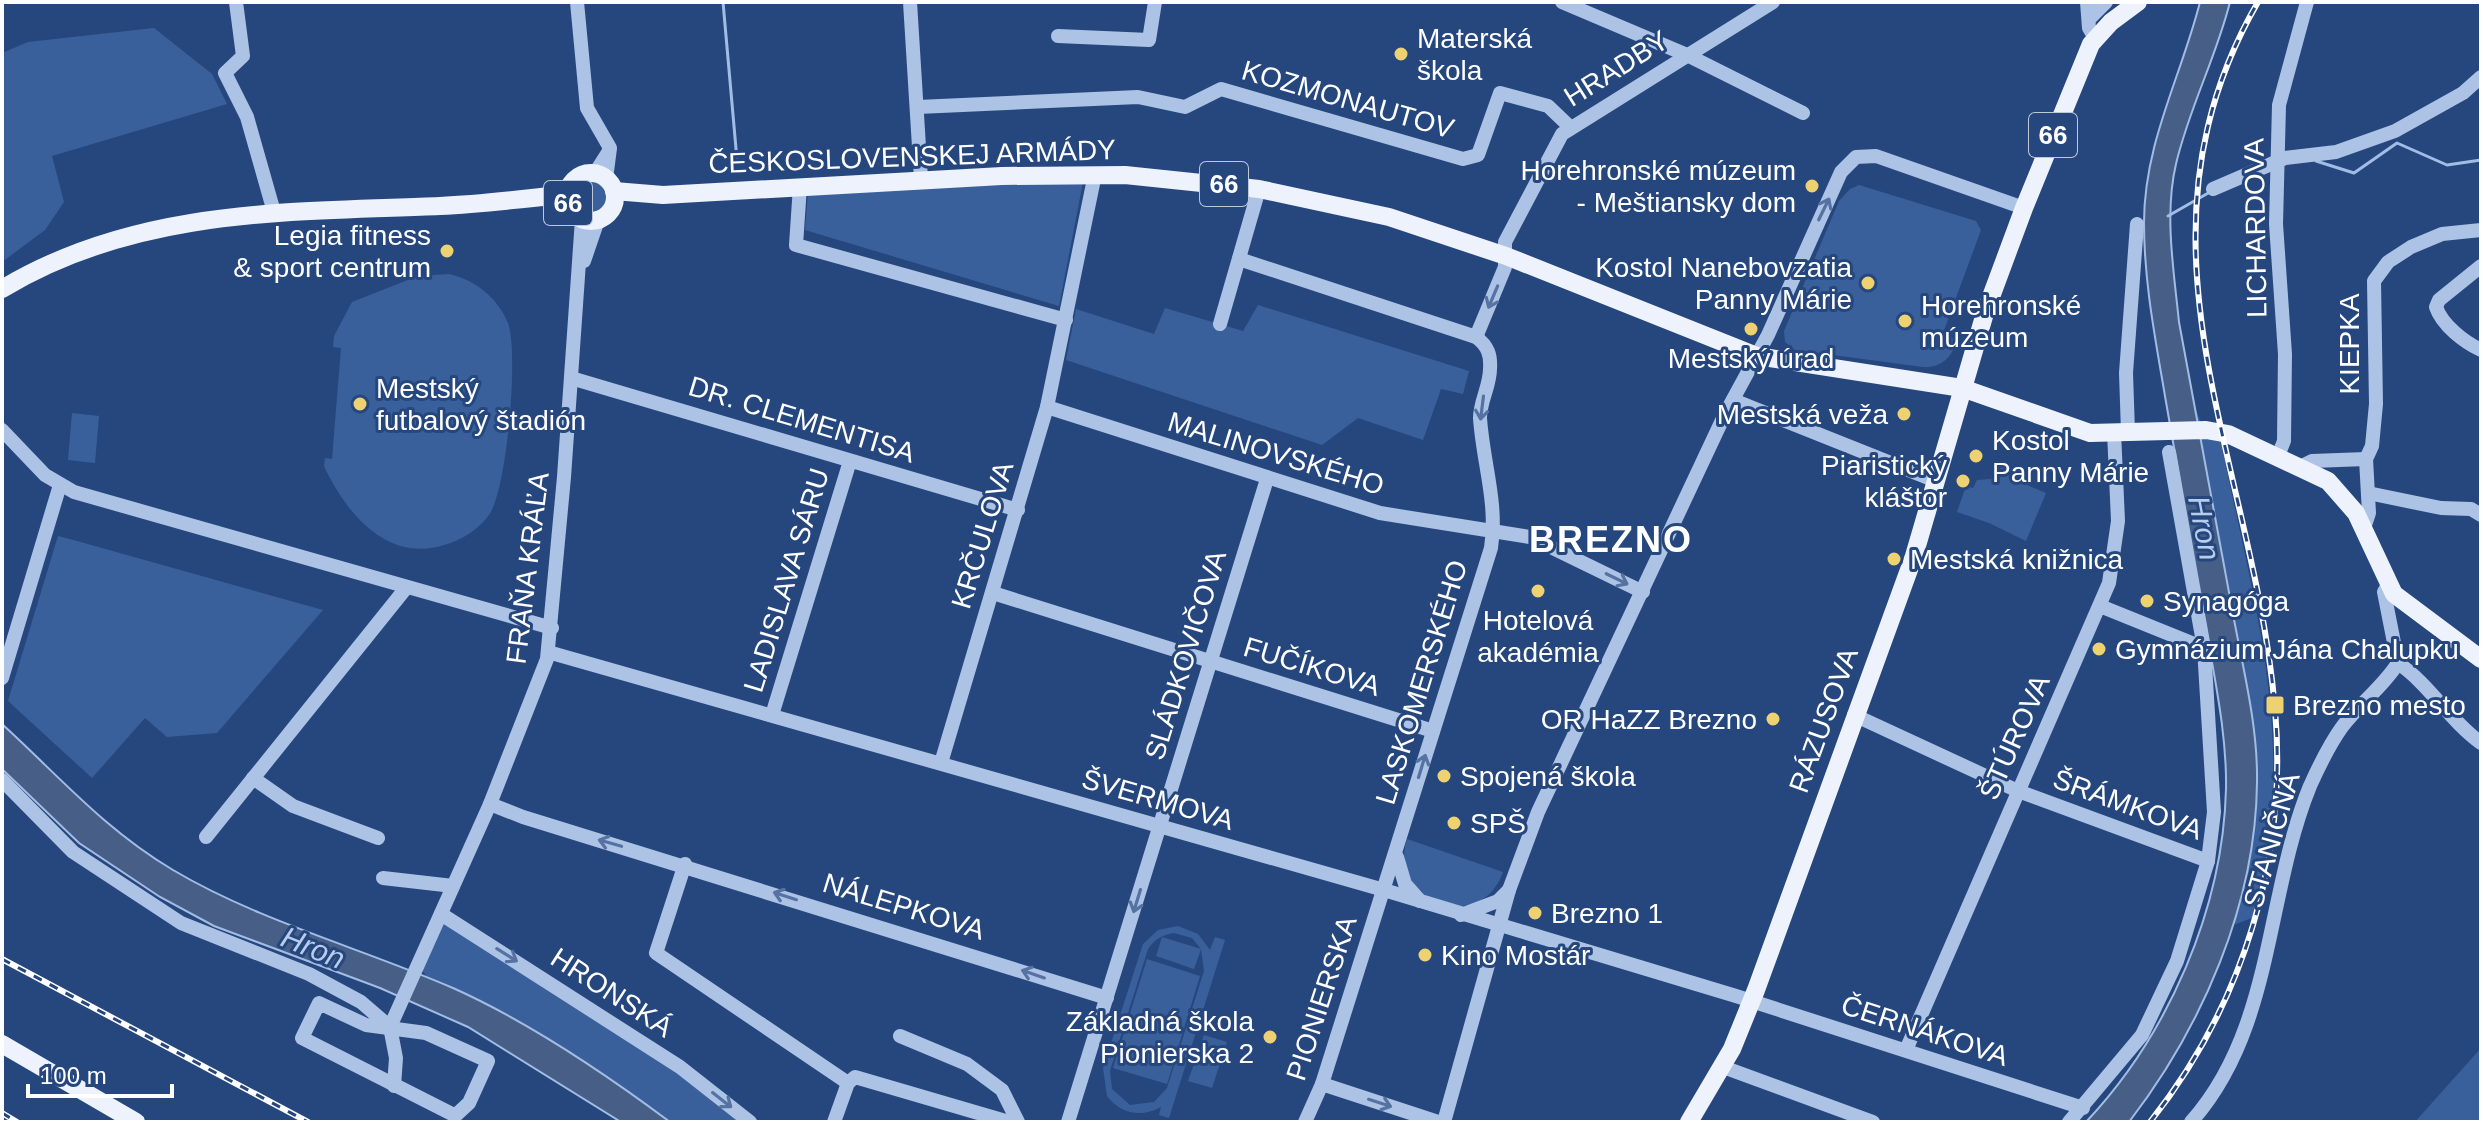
<svg xmlns="http://www.w3.org/2000/svg" width="2483" height="1124" font-family="Arial,sans-serif">
<style>
.green{fill:#3a609c;fill-rule:evenodd}
.water{fill:#475f87;stroke:#a1bde6;stroke-width:2}
.lines{fill:none;stroke-linecap:round;stroke-linejoin:round}
.stream{stroke:#a1bde6;stroke-width:3}
.minor{stroke:#acc3e5;stroke-width:14}
.major{stroke:#edf2fd;stroke-width:18}
.rail-casing{stroke:#fff;stroke-width:6}
.rail{stroke:#26477e;stroke-width:3;stroke-dasharray:9;stroke-linecap:butt}
.oneway{stroke:#5572a2}
.poi-dot{fill:#eed272;stroke:#26477e;stroke-width:3}
.labels{text-anchor:middle;stroke-width:6;stroke-linejoin:round;paint-order:stroke}
.shield{fill:#26477e;stroke:#bec8d8;stroke-width:2}
.shield-label{font-size:26px;font-weight:bold;fill:#fff}
.poi-label{font-size:28px;fill:#fff;stroke:#26477e;text-anchor:start}
.street-label{font-size:28px;fill:#fff;stroke:#26477e}
.water-label{font-size:30px;font-style:italic;fill:#b8cded;stroke:#26477e}
.district-label{font-size:36px;font-weight:bold;letter-spacing:2px;fill:#fff;stroke:#26477e}
</style>
<rect width="100%" height="100%" fill="#26477e"/>
<g class="green">
<polygon points="154,28 212,74 227,104 52,156 64,202 45,230 2,262 2,53 28,42"/>
<circle cx="591" cy="196" r="17"/>
<polygon points="1083,182 1059,306 805,230 808,193"/>
<path d="M1859,185L1976,221L1981,230L1943,333L1957,340C1952,357 1942,368 1923,367L1795,350L1785,342L1784,331L1839,201L1850,189Z"/>
<path d="M449,274C475,280 497,297 508,323C519,352 507,490 489,515C478,530 462,540 444,545C387,563 346,513 324,466L325,458L332,459L341,348L333,347L334,336L352,302L418,276Z"/>
<polygon points="1258,305 1469,371 1463,394 1441,389 1423,440 1358,418 1322,445 1066,360 1076,309 1154,334 1165,308 1243,331"/>
<path d="M2195,407L2207,439L2221,442C2245,564 2283,691 2271,816C2268,851 2260,884 2252,918L2233,925L2250,856L2257,782L2251,707Z"/>
<polygon points="72,413 99,416 95,463 68,460"/>
<polygon points="1996,465 2008,465 2005,474 2018,479 2022,470 2032,474 2027,485 2046,493 2026,541 1989,523 1957,512 1966,486 1973,488 1977,480 1991,479"/>
<polygon points="58,536 77,541 323,610 217,733 167,737 145,718 92,778 8,701"/>
<path d="M1407,839L1503,872C1480,937 1387,900 1407,839Z"/>
<polygon points="441,914 750,1122 670,1122 568,1051 427,977 417,963"/>
<path d="M1178,926L1198,934L1210,950L1215,937L1225,940L1169,1118L1159,1115L1161,1107C1141,1118 1121,1114 1107,1096L1103,1068L1143,944L1158,930ZM1174,933L1192,938L1201,949L1162,937L1156,956L1194,969L1201,949L1204,971L1167,1088L1154,1102L1130,1105L1112,1089L1110,1071L1148,949C1155,939 1162,935 1174,933Z"/>
<polygon points="1147,959 1200,976 1167,1084 1113,1068"/>
<polygon points="1204,1035 1227,1042 1212,1088 1188,1081"/>
<polygon points="2481,1048 2481,1122 2415,1122"/>
</g>
<g class="water">
<path d="M2200,2H2230C2216,58 2189,108 2176,164C2164,214 2174,272 2179,322C2198,420 2216,517 2233,614C2243,669 2258,726 2257,782C2256,904 2202,1027 2129,1122H2086C2168,1035 2223,909 2226,789C2227,733 2214,677 2205,622C2191,549 2179,475 2166,402C2156,342 2144,284 2144,223C2144,143 2181,77 2200,2Z"/>
<path d="M2,724C59,776 104,829 173,870C259,921 361,948 453,988C529,1022 603,1072 670,1122H621L468,1027L380,988L214,926L160,897L79,843L2,769Z"/>
</g>
<g class="lines">
<g class="stream">
<polyline points="723,2 737,160"/>
<polyline points="2316,161 2354,173 2397,143 2447,165 2481,160"/>
<polyline points="2168,216 2210,192"/>
</g>
<g class="minor">
<polyline points="236,2 243,56 225,73 247,117 274,212"/>
<polyline points="577,2 587,108 610,148 606,179"/>
<polyline points="910,2 921,179"/>
<polyline points="1562,2 1687,55 1803,113"/>
<polyline points="2087,2 2089,28 2095,38"/>
<polyline points="2090,18 2106,2"/>
<polyline points="1058,36 1149,40 1155,2"/>
<polyline points="918,107 1138,97 1185,107 1221,89 1463,159 1478,155 1500,93 1548,106 1570,127"/>
<polyline points="595,173 609,151"/>
<polyline points="800,186 796,245 1066,320"/>
<polyline points="2213,189 2285,158 2336,152 2395,131 2463,93 2481,77"/>
<path d="M1239,259L1476,337C1488,346 1491,355 1490,369C1490,386 1480,401 1480,418C1483,463 1498,503 1491,548L1322,1084L1305,1122"/>
<polyline points="584,261 598,220"/>
<path d="M2481,266L2439,300L2436,307C2442,325 2464,342 2481,350"/>
<polyline points="1220,324 1259,189"/>
<polyline points="1476,337 1505,267 1505,242 1562,134 1773,2"/>
<polyline points="571,378 1018,510"/>
<polyline points="1733,400 1936,481"/>
<polyline points="1047,407 1380,513 1530,537 1643,592"/>
<polyline points="2,430 45,475 74,492 552,628"/>
<polyline points="2128,432 2126,373 2137,224"/>
<polyline points="2278,456 2284,441 2285,354 2276,224 2279,105 2307,2"/>
<polyline points="2302,466 2312,461 2366,459"/>
<polyline points="2368,493 2441,508 2471,509 2481,515"/>
<polyline points="2364,528 2369,513 2366,459 2372,446 2376,404 2374,281 2388,262 2411,247 2442,234 2481,230"/>
<polyline points="993,593 1433,731"/>
<polyline points="2100,606 2204,648"/>
<polyline points="548,652 1384,890 1736,996 2083,1108"/>
<path d="M2398,663C2430,685 2449,720 2481,743"/>
<polyline points="2,678 60,485"/>
<polyline points="772,715 850,461"/>
<polyline points="1854,715 2018,791 2208,861"/>
<polyline points="941,763 1047,407 1095,174"/>
<polyline points="253,778 293,806 378,838"/>
<polyline points="2,780 73,852 181,923 309,974 361,1002 390,1027 396,1058 394,1086"/>
<polyline points="490,804 523,817 1107,998"/>
<polyline points="206,837 406,588"/>
<polyline points="1397,857 1405,884 1420,901"/>
<polyline points="685,864 656,953 848,1083"/>
<polyline points="383,878 453,886"/>
<polyline points="441,914 680,1067 750,1122"/>
<polyline points="1461,915 1498,901 1509,890"/>
<polygon points="319,1003 366,1025 426,1033 488,1061 469,1103 456,1115 452,1114 302,1038"/>
<polyline points="390,1027 490,804 547,659 564,477 582,219"/>
<polyline points="900,1036 967,1064 1002,1090 1018,1122"/>
<polyline points="1906,1050 2109,583 2118,521 2114,432"/>
<polyline points="1723,1067 1873,1122"/>
<polyline points="1322,1084 1438,1122"/>
<polyline points="834,1122 848,1083 855,1077 1009,1122"/>
<polyline points="1068,1122 1267,479"/>
<polyline points="1444,1122 1509,890 1538,812 1725,414 1768,335 1841,172 1856,157 1876,156 2024,208"/>
<polyline points="2069,1122 2142,1035 2177,961 2208,861 2214,812 2204,648 2169,452"/>
<path d="M2191,1122C2274,1029 2265,896 2310,786C2319,766 2329,745 2342,727C2359,704 2383,687 2398,663L2384,592L2388,585"/>
</g>
<g class="major">
<circle cx="591" cy="197" r="24"/>
<polyline points="614,191 663,195 1002,176 1125,175 1259,189 1389,217 1506,256 1757,356 1962,388 2090,433 2206,430 2228,434 2328,481 2356,513 2394,594 2481,659"/>
<path d="M2,289C136,208 289,212 440,206C483,204 525,199 567,194"/>
<polyline points="2,1044 136,1122"/>
<polyline points="1689,1122 1732,1049 1756,990 1914,556 1985,313 2024,208 2091,44 2111,22 2138,2"/>
</g>
<g class="rail-casing">
<g id="rail">
<polyline points="2,959 308,1122"/>
<polyline points="2,1113 17,1122"/>
<path d="M2150,1122C2243,1005 2288,858 2275,709C2254,461 2118,244 2258,2"/>
</g>
</g>
<use href="#rail" class="rail"/>
</g>
<defs><path id="oneway-shaft" d="M-6 0H5M1.5-3L5.5 0L1.5 3" fill="none" stroke-width="1.6" stroke-linecap="round" stroke-linejoin="round" transform="scale(2)"/></defs>
<g class="oneway">
<use href="#oneway-shaft" transform="translate(1824 209) rotate(-64)"/>
<use href="#oneway-shaft" transform="translate(1493 297) rotate(113)"/>
<use href="#oneway-shaft" transform="translate(1482 408) rotate(97)"/>
<use href="#oneway-shaft" transform="translate(1617 579) rotate(26)"/>
<use href="#oneway-shaft" transform="translate(1422 766) rotate(-73)"/>
<use href="#oneway-shaft" transform="translate(610 843) rotate(-164)"/>
<use href="#oneway-shaft" transform="translate(785 896) rotate(-162)"/>
<use href="#oneway-shaft" transform="translate(1137 901) rotate(107)"/>
<use href="#oneway-shaft" transform="translate(507 955) rotate(32)"/>
<use href="#oneway-shaft" transform="translate(1033 974) rotate(-161)"/>
<use href="#oneway-shaft" transform="translate(722 1100) rotate(38)"/>
<use href="#oneway-shaft" transform="translate(1380 1103) rotate(18)"/>
</g>
<g class="poi-dot">
<circle cx="1401" cy="54" r="8"/>
<circle cx="1812" cy="186" r="8"/>
<circle cx="447" cy="251" r="8"/>
<circle cx="1868" cy="283" r="8"/>
<circle cx="1905" cy="321" r="8"/>
<circle cx="1751" cy="329" r="8"/>
<circle cx="360" cy="404" r="8"/>
<circle cx="1904" cy="414" r="8"/>
<circle cx="1976" cy="456" r="8"/>
<circle cx="1963" cy="481" r="8"/>
<circle cx="1894" cy="559" r="8"/>
<circle cx="1538" cy="591" r="8"/>
<circle cx="2147" cy="601" r="8"/>
<circle cx="2099" cy="649" r="8"/>
<rect x="2265" y="695" width="20" height="20" rx="4"/>
<circle cx="1773" cy="719" r="8"/>
<circle cx="1444" cy="776" r="8"/>
<circle cx="1454" cy="823" r="8"/>
<circle cx="1535" cy="913" r="8"/>
<circle cx="1425" cy="955" r="8"/>
<circle cx="1270" cy="1037" r="8"/>
</g>
<g class="labels">
<g class="shield">
<rect x="2029" y="113" width="48" height="44" rx="6"/>
<rect x="1200" y="162" width="48" height="44" rx="6"/>
<rect x="544" y="181" width="48" height="44" rx="6"/>
</g>
<g class="shield-label">
<text x="2053" y="144">66</text>
<text x="1224" y="193">66</text>
<text x="568" y="212">66</text>
</g>
<g class="poi-label">
<text x="1417" y="48">Materská<tspan x="1417" dy="32">škola</tspan></text>
<text x="1796" y="180" text-anchor="end">Horehronské múzeum<tspan x="1796" dy="32">- Meštiansky dom</tspan></text>
<text x="431" y="245" text-anchor="end">Legia fitness<tspan x="431" dy="32">&amp; sport centrum</tspan></text>
<text x="1852" y="277" text-anchor="end">Kostol Nanebovzatia<tspan x="1852" dy="32">Panny Márie</tspan></text>
<text x="1921" y="315">Horehronské<tspan x="1921" dy="32">múzeum</tspan></text>
<text x="1751" y="368" text-anchor="middle">Mestský úrad</text>
<text x="376" y="398">Mestský<tspan x="376" dy="32">futbalový štadión</tspan></text>
<text x="1888" y="424" text-anchor="end">Mestská veža</text>
<text x="1992" y="450">Kostol<tspan x="1992" dy="32">Panny Márie</tspan></text>
<text x="1947" y="475" text-anchor="end">Piaristický<tspan x="1947" dy="32">kláštor</tspan></text>
<text x="1910" y="569">Mestská knižnica</text>
<text x="2163" y="611">Synagóga</text>
<text x="1538" y="630" text-anchor="middle">Hotelová<tspan x="1538" dy="32">akadémia</tspan></text>
<text x="2115" y="659">Gymnázium Jána Chalupku</text>
<text x="2293" y="715">Brezno mesto</text>
<text x="1757" y="729" text-anchor="end">OR HaZZ Brezno</text>
<text x="1460" y="786">Spojená škola</text>
<text x="1470" y="833">SPŠ</text>
<text x="1551" y="923">Brezno 1</text>
<text x="1441" y="965">Kino Mostár</text>
<text x="1254" y="1031" text-anchor="end">Základná škola<tspan x="1254" dy="32">Pionierska 2</tspan></text>
</g>
<g class="street-label">
<text transform="translate(1616 68) rotate(-32)" y="10">HRADBY</text>
<text transform="translate(1348 99) rotate(16)" y="10">KOZMONAUTOV</text>
<text transform="translate(912 156) rotate(-2)" y="10">ČESKOSLOVENSKEJ ARMÁDY</text>
<text transform="translate(2255 228) rotate(-91)" y="10">LICHARDOVA</text>
<text transform="translate(2349 344) rotate(-90)" y="10">KIEPKA</text>
<text transform="translate(802 419) rotate(17)" y="10">DR. CLEMENTISA</text>
<text transform="translate(1276 453) rotate(17)" y="10">MALINOVSKÉHO</text>
<text transform="translate(982 535) rotate(-73)" y="10">KRČULOVA</text>
<text transform="translate(527 568) rotate(-83)" y="10">FRAŇA KRÁĽA</text>
<text transform="translate(786 580) rotate(-73)" y="10">LADISLAVA SÁRU</text>
<text transform="translate(1185 655) rotate(-73)" y="10">SLÁDKOVIČOVA</text>
<text transform="translate(1312 666) rotate(17)" y="10">FUČÍKOVA</text>
<text transform="translate(1421 682) rotate(-73)" y="10">LASKOMERSKÉHO</text>
<text transform="translate(1823 720) rotate(-70)" y="10">RÁZUSOVA</text>
<text transform="translate(2014 737) rotate(-66)" y="10">ŠTÚROVA</text>
<text transform="translate(1158 799) rotate(16)" y="10">ŠVERMOVA</text>
<text transform="translate(2128 804) rotate(20)" y="10">ŠRÁMKOVA</text>
<text transform="translate(2271 840) rotate(-74)" y="10">STANIČNÁ</text>
<text transform="translate(904 906) rotate(17)" y="10">NÁLEPKOVA</text>
<text transform="translate(612 992) rotate(33)" y="10">HRONSKÁ</text>
<text transform="translate(1321 998) rotate(-72)" y="10">PIONIERSKA</text>
<text transform="translate(1925 1030) rotate(18)" y="10">ČERNÁKOVA</text>
</g>
<g class="water-label">
<text transform="translate(2204 528) rotate(79)" y="10">Hron</text>
<text transform="translate(313 948) rotate(22)" y="10">Hron</text>
</g>
<g class="district-label">
<text x="1611" y="552">BREZNO</text>
</g>
</g>
<rect width="2483" height="1124" fill="none" stroke="#ffffff" stroke-width="8"/>
<path d="M28 1084v12h144v-12" fill="none" stroke="#ffffff" stroke-width="4"/>
<text x="40" y="1084" font-size="24" fill="#ffffff" stroke="#26477e" stroke-width="6" paint-order="stroke">100 m</text>
</svg>
